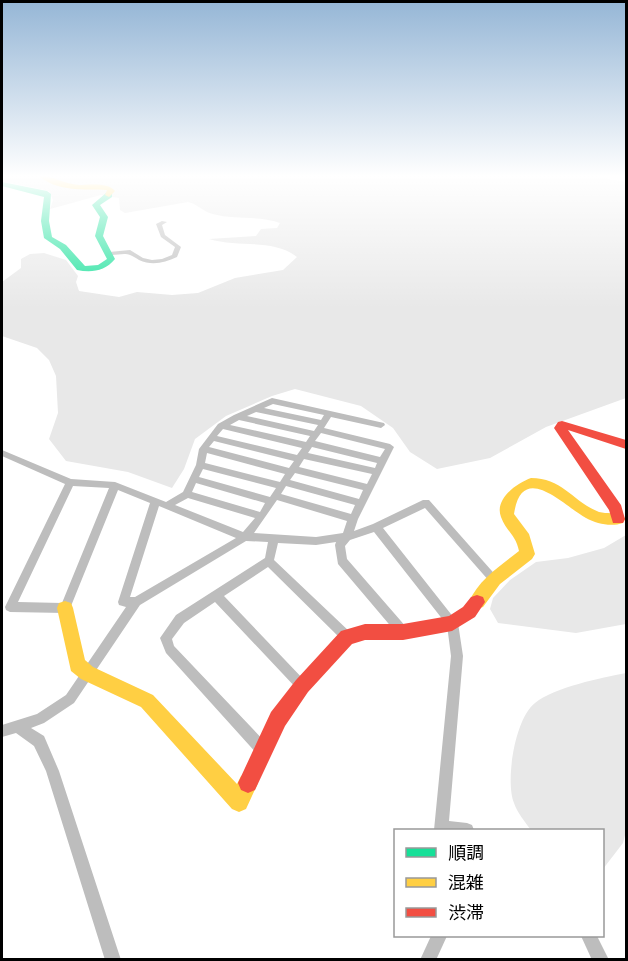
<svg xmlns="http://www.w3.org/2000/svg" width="628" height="961" font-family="Quicksand,'Noto Sans JP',sans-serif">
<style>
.green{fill:#e8e8e8}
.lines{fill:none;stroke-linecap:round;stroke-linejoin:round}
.street{fill:#bdbdbd;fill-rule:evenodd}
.fast{fill:#16e098;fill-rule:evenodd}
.slow{fill:#ffcf43;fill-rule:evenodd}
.jam{fill:#f24e42;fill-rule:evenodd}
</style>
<rect width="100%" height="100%" fill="#fff"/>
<g class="green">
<path d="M2,175H587L626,182V398L546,427L490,458L437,469L410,452L393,428L361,406L295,389L272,396L226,416L195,439L184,469L172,488L128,472L66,461L49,439L58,413L56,376L49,360L37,348L2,336V282L21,268V259L30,254L44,253L66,260L78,276L76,282L79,291L119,297L137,292L172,295L198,293L235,278L283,270L297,257C273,238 238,248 209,239L256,236L261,229L277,228L280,223C258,215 235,220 213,214C203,212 198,204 188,202L125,213L120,210L119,198L101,195L50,209L53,200L49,191L2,181Z"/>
<polygon points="626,535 626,624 576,633 498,623 490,609 493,598 510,580 536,562 568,558 604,548"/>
<path d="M626,673V831L623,843L603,869L602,830H531C525,822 517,812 514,803C505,781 515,718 535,703C555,687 601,678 626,673Z"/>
</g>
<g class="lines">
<g class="street">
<path d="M162,221L167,222L162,225L165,235L181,247L177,257C164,263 152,266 139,260C136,258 133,256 130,255C123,252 113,257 106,254L109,252L130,250L143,258L152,260L162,259L172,255L175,247L161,237L156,224Z"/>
<path d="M272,398L384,423L385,425L381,428L331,417L324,428L390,444L394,447L358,519L354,531L373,524L423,500H429L499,579L498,582L494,584L490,582L425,508L383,528L458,623L463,656L449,821L467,823L472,825L474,830H434L451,656L447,625L374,532L350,540L345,546L347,559L407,628L409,632L407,636L403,637L399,636L338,564L335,545L336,542L316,545L278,543L274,560L351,633L353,637L351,641L347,642L343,641L268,567L224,596L306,682L308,686L306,690L302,692L298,690L215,602L184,623L172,639L174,646L268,745L269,750L268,755L263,756L258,755L166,653L160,638L176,615L265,558L268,542L246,541L140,605L74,703L44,723L31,728L44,736L59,771L121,960H105L46,771L34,746L16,733L2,737V725L37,714L66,695L126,607L119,605L118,602L150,503L118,490L69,611L65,613L10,612L6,610L5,607L65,484L2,456V450L71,479L115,482L166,502L183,492L196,465L199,449L218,424L234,415ZM273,404L324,415L321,420L264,408ZM256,412L318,425L314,431L247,416ZM239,420L310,436L306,442L230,425ZM223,429L302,448L297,455L217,436ZM321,433L385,449L380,457L315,441ZM214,441L294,461L289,468L209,447ZM312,447L377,463L375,468L308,453ZM207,453L285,474L280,482L205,463ZM304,459L372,474L367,484L299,467ZM203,469L276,488L270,497L199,477ZM295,473L363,490L359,499L290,480ZM196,483L265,503L260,512L192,492ZM73,486L109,488L62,603L18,602ZM286,486L355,505L351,514L281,494ZM188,498L255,518L243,532L175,505ZM277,500L347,521L343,533L316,537L254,533ZM159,506L236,538L135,597H130Z"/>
<polygon points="431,936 447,936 436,960 420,960"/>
<polygon points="581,936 597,936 609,960 592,960"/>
</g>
<path class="fast" d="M2,182L47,191L51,194L49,221L52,237L66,245L85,266L98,265L107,259L95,236L100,217L92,205L106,193H112V197L100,205L108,217L103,236L115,259C105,271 92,273 77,270L60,249L44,238L41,221L44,197L2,186Z"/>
<g class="slow">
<path d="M38,175C51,175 64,184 79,185C89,185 108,182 115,191L109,197L105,195L107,190C84,189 56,192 38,175Z"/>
<path d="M531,478C563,478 573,502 599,512C607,514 615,512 623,515L625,519L623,523C611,527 597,524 586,518C564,506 522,460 514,514L529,534L535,554L532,559L500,584L483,607L477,609L471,607L469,602C479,579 500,566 519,551C516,535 506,531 501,517C494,499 517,483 531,478Z"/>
<polygon points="65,601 71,603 73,608 85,660 93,667 153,695 237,784 241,776 248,773 255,776 258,783 246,809 239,812 232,809 141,707 81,679 71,671 57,608 59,603"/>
</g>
<g class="jam">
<polygon points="562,421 626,440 626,449 568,430 621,505 625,519 623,523 613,523 609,510 554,428 558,422"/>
<polygon points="477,595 483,597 485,602 475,617 452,631 403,640 365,640 352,644 308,692 285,726 255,790 248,793 241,790 238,783 271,712 296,680 341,631 365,624 403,624 449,616 463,607 471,597"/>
</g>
</g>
<linearGradient id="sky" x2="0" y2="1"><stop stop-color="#95b6d6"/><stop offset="0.57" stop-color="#fff"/><stop offset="1" stop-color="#fff" stop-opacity="0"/></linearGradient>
<rect width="628" height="309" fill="url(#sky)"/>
<rect width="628" height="961" fill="none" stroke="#000000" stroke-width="6"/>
<rect x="394" y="829" width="210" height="108" fill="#ffffff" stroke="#999999" stroke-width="1.5"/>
<rect x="406" y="848" width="30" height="9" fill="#16e098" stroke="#999999" stroke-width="1.5"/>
<text x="448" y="859" font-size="18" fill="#000000">順調</text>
<rect x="406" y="878" width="30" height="9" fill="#ffcf43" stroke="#999999" stroke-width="1.5"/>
<text x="448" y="889" font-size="18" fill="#000000">混雑</text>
<rect x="406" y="908" width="30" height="9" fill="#f24e42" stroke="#999999" stroke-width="1.5"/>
<text x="448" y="919" font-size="18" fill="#000000">渋滞</text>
</svg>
